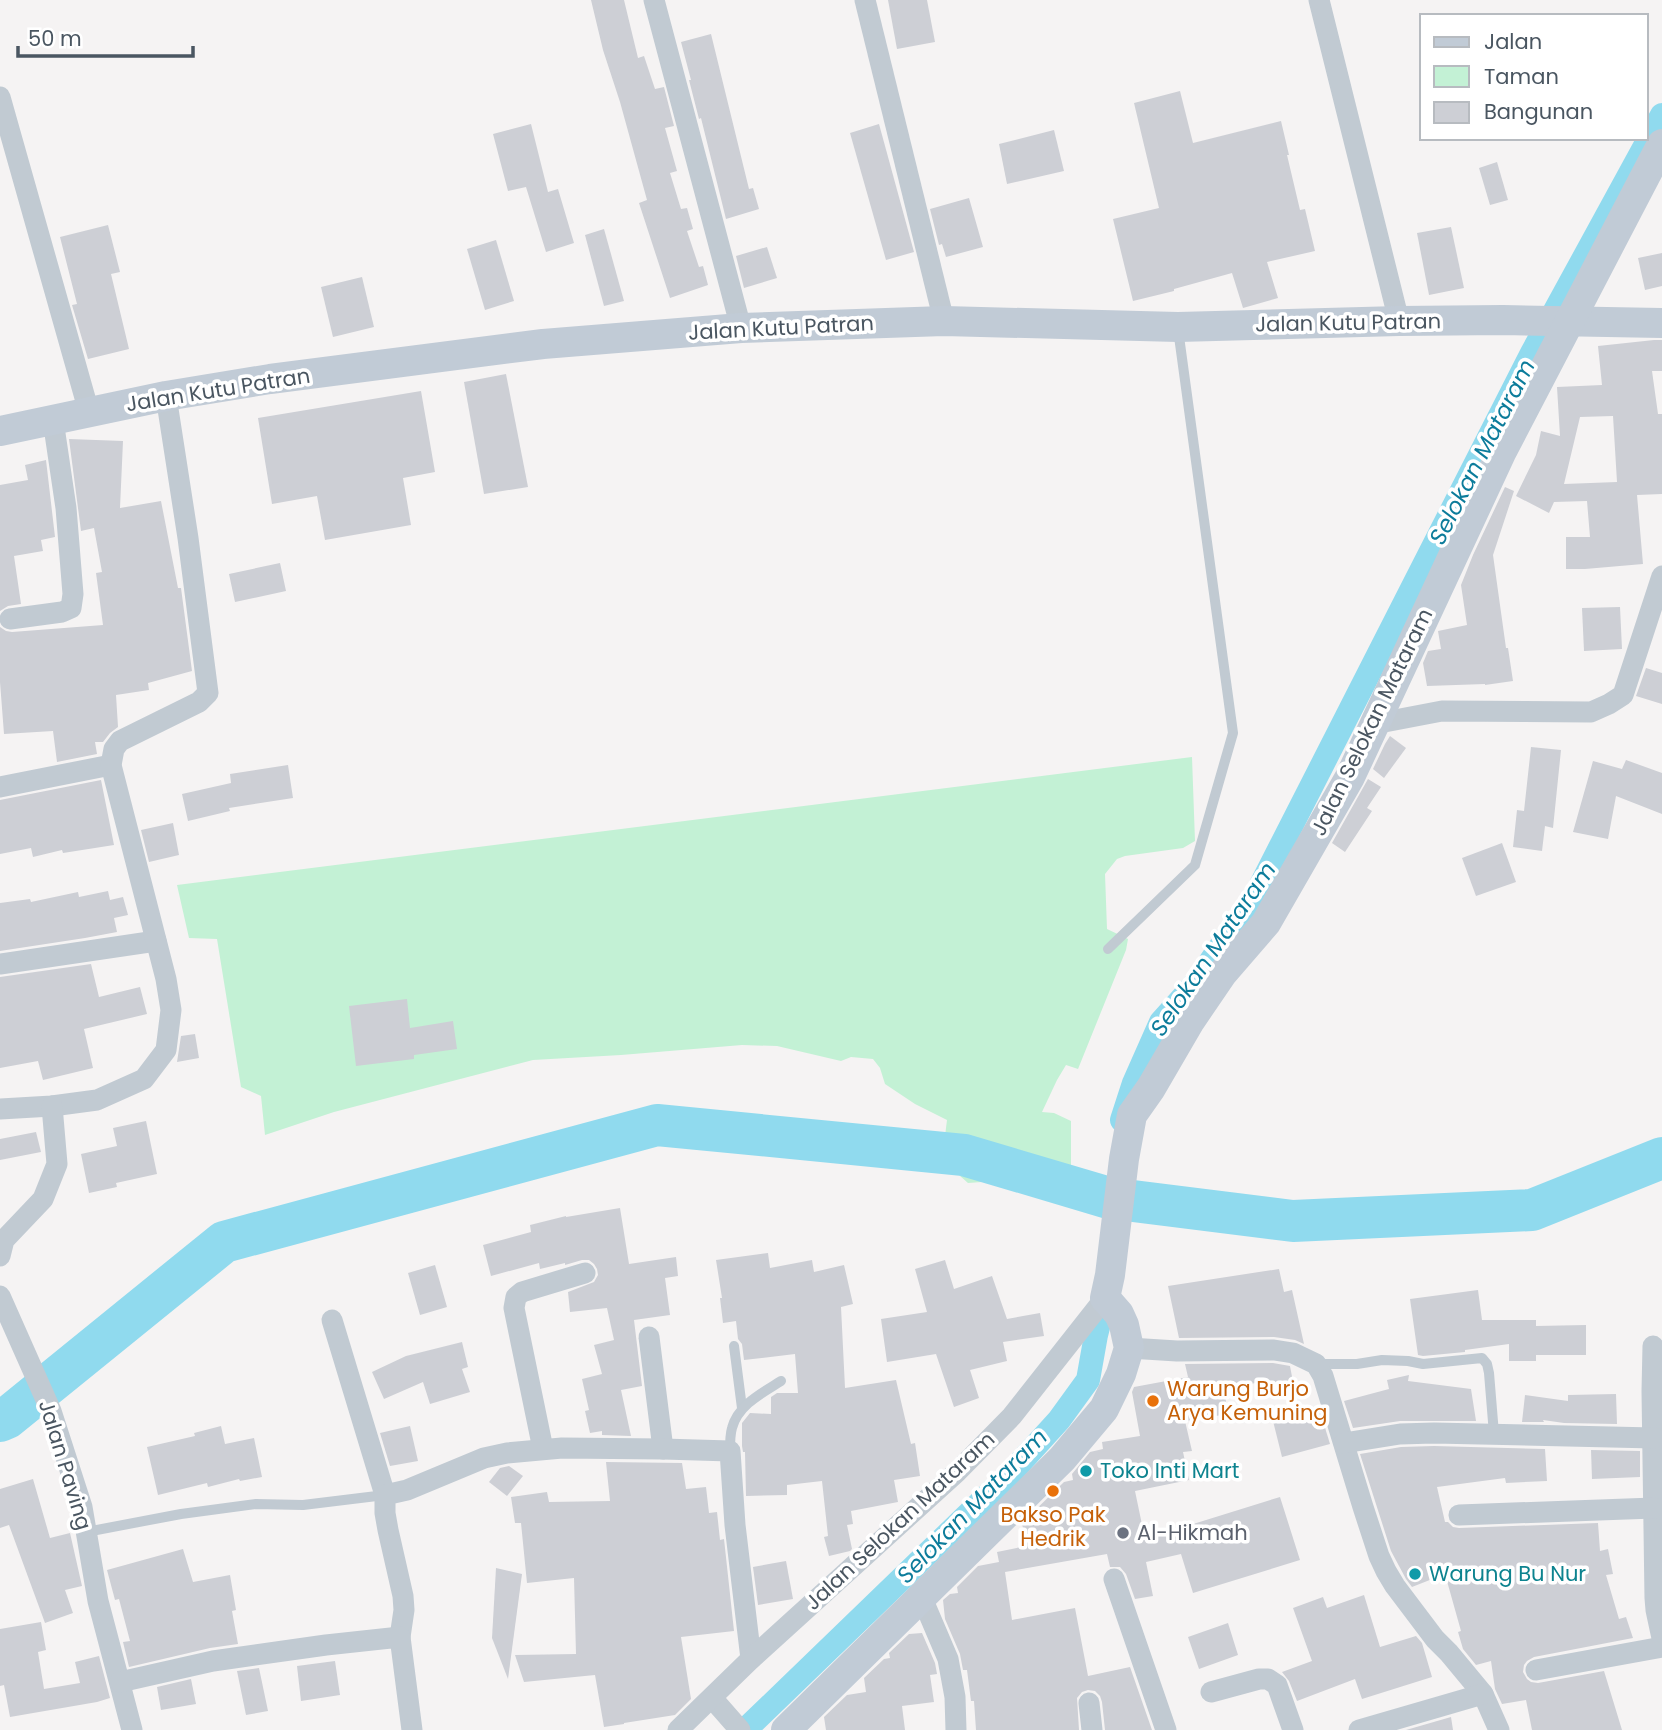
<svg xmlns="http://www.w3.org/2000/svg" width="1662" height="1730" font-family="Poppins,sans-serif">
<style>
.green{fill:#c3f1d5}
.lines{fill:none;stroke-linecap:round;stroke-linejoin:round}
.canal{stroke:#90daee;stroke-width:24}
.river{stroke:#90daee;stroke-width:42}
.building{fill:#cdcfd5;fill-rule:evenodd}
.lane{stroke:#c1cad2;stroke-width:10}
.street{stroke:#c1cad2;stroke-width:21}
.secondary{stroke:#c1cbd6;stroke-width:30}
.food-dot{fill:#e8710a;stroke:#fff;stroke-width:2.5}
.culture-dot{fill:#0f9aa8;stroke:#fff;stroke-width:2.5}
.worship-dot{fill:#6b7280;stroke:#fff;stroke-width:2.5}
.labels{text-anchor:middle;stroke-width:7;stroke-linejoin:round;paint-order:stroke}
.street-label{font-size:21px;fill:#4a5661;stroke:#fff}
.food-label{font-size:21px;fill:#c56008;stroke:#fff;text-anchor:start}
.culture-label{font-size:21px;fill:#0d838f;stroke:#fff;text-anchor:start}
.worship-label{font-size:21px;fill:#5b616d;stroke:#fff;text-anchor:start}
.water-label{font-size:23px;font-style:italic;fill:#0c7c9b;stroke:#fff}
</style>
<rect width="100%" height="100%" fill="#f5f3f3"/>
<polygon class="green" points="1192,757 1195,841 1183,848 1125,856 1117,859 1105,874 1107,929 1128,939 1126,950 1078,1069 1066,1065 1057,1080 1042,1112 1054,1113 1071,1121 1071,1177 1066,1185 1039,1193 996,1181 968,1183 942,1160 947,1120 915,1104 885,1084 880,1068 873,1059 851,1057 841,1061 777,1046 742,1045 621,1055 533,1060 334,1112 265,1135 261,1096 241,1087 217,939 189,938 177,885"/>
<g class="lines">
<g class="canal">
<polyline points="1122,1120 1134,1083 1161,1022 1196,983 1257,893 1532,353 1662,115"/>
<polyline points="745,1730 1010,1474 1059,1420 1088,1380 1096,1335 1102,1311 1104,1292"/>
</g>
<polyline class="river" points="0,1421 7,1418 224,1242 657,1125 964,1155 1109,1198 1293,1221 1532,1210 1662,1158"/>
</g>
<g class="building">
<polygon points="591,0 624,0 638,58 644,56 655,89 664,87 674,126 665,128 677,171 670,173 681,209 687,208 693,229 687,231 699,267 703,266 708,285 670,298 639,203 647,200 620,102 603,50"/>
<polygon points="888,0 927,0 935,42 897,49"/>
<polygon points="711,34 749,189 753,188 759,209 726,219 701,118 699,119 689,80 691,80 681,42"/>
<polygon points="1180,91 1193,143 1281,121 1289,155 1287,155 1300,210 1305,209 1315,251 1267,262 1278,298 1243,308 1232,273 1174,289 1174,291 1133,301 1113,219 1159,208 1134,103"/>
<polygon points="531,124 548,192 558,189 574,243 546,252 526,187 508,191 493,134"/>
<polygon points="879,124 914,252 886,260 850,133"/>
<polygon points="1054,130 1064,171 1007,184 999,144"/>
<polygon points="1497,162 1508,200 1490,205 1479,168"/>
<polygon points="969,198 983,247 946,257 942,244 939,245 930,209"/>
<polygon points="108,225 120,272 111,274 129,349 88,359 72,305 77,304 60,237"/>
<polygon points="1451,227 1464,288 1429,295 1417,233"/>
<polygon points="604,229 624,301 604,306 585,235"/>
<polygon points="496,240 514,301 485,310 467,249"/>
<polygon points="767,247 777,278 744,288 736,256"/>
<polygon points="1662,253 1662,286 1645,290 1638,258"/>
<polygon points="362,277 374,327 333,337 321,287"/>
<path d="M1654,340H1662V371H1652L1658,414H1662V494L1637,495L1643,564L1585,569H1566V537H1590L1587,501L1554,502L1549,513L1516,496L1536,455L1541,431L1560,436L1557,387L1602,385L1598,346ZM1613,416L1617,482L1564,484L1580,417Z"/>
<polygon points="506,374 528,487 484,494 464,382"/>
<polygon points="421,391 435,472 403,478 411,525 325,540 317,496 272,504 258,418"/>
<polygon points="69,439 123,441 120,508 161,501 178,588 181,588 192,671 148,683 149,690 116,695 118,727 110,733 103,742 95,742 97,754 57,762 53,731 4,734 0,682 0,627 6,631 12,632 103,625 96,573 102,572 94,528 81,531"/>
<polygon points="46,460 55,537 41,540 43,551 14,556 21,604 8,606 0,611 0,485 28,480 25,465"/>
<polygon points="1505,487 1514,491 1493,555 1506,648 1508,648 1513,681 1485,685 1485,684 1427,686 1423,663 1428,651 1441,649 1438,631 1467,625 1461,585 1473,555"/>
<polygon points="280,563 286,591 235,602 229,574"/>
<polygon points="1620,607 1622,649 1584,651 1582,608"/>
<polygon points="1646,668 1662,673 1662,704 1636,696"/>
<polygon points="1390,736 1406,748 1384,778 1373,769 1385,744"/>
<polygon points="1531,747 1561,750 1553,828 1545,826 1542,851 1513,847 1517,810 1524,811"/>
<polygon points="1626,760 1662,773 1662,814 1616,796 1608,839 1573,832 1593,761 1622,769"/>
<polygon points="288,765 293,798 229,808 230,811 188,821 182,794 231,783 230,774"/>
<polygon points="1368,779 1381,787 1367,808 1372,811 1345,852 1332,843"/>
<polygon points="101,780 114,845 63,853 62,850 33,857 31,848 0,854 0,800"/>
<polygon points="173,823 179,855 149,862 141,830"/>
<polygon points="1502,843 1516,882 1476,896 1462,858"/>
<polygon points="108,891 110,900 123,897 128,915 114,918 117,932 85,938 0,951 0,903 30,899 31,902 78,892 79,897"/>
<polygon points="91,964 99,997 140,987 147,1014 84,1029 93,1068 43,1080 38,1061 0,1068 0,977"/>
<polygon points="407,999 410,1028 453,1021 457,1049 414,1055 414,1059 356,1066 349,1006"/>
<polygon points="195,1034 199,1058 177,1062 181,1036"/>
<polygon points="146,1121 157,1174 116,1183 117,1187 89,1193 81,1154 117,1146 113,1128"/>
<polygon points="36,1132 41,1152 0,1160 0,1139"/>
<polygon points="620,1208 629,1264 676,1257 678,1276 665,1278 670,1315 634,1320 642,1386 621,1390 631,1436 602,1435 602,1431 590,1433 585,1411 589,1410 582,1379 602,1374 594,1345 614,1340 607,1308 570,1312 568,1292 594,1282 598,1275 597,1269 594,1264 589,1260 582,1260 565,1265 565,1263 540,1269 539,1263 491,1276 483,1245 531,1232 530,1225 566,1216 566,1217"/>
<polygon points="768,1253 770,1268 812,1260 814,1272 844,1265 853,1304 841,1307 845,1388 896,1380 911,1444 915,1443 920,1476 894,1480 898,1502 851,1511 853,1524 847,1525 852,1549 850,1551 829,1556 824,1537 828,1536 822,1481 787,1485 787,1495 746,1496 745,1452 743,1452 742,1446 742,1423 750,1413 771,1414 771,1397 777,1393 798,1393 795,1354 744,1360 742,1344 738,1339 736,1321 723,1323 720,1298 722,1298 716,1260"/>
<polygon points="945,1260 954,1289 992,1276 1007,1319 1040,1313 1044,1336 1003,1342 1007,1361 970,1370 979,1398 954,1407 936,1354 887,1362 881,1319 927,1312 915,1269"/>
<polygon points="435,1265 447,1307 420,1315 408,1273"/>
<polygon points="1279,1269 1284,1292 1292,1290 1304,1344 1295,1340 1274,1337 1179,1338 1168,1286"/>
<polygon points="1478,1290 1482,1320 1536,1320 1536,1326 1586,1325 1586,1355 1536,1355 1536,1361 1509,1361 1509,1344 1465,1350 1465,1352 1423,1356 1418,1355 1410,1299"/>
<polygon points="462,1342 468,1367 462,1369 470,1392 430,1404 423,1382 384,1399 372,1372 406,1356"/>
<polygon points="1273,1363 1290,1366 1293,1382 1262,1387 1261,1382 1224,1389 1228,1414 1185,1421 1192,1451 1183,1452 1189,1480 1135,1491 1145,1539 1280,1497 1300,1560 1193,1593 1181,1554 1146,1562 1153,1596 1135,1599 1126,1574 1120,1567 1110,1567 1107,1554 1005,1572 1012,1620 1075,1608 1088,1676 1130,1667 1152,1730 1105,1730 1102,1702 1100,1696 1095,1691 1088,1690 1082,1692 1077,1698 1079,1730 976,1730 974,1701 971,1701 967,1670 963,1670 960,1654 945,1619 943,1600 950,1594 958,1593 957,1587 978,1566 999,1562 997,1552 1026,1546 1022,1523 1064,1482 1073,1480 1072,1474 1090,1452 1103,1449 1102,1442 1140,1436 1132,1392 1134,1387 1188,1377 1185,1364"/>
<polygon points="1409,1375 1408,1381 1471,1389 1476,1421 1400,1421 1353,1428 1344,1401 1389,1389 1387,1380"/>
<polygon points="1616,1394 1617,1424 1564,1423 1543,1420 1544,1422 1522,1422 1525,1395 1568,1401 1568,1395"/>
<polygon points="1319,1408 1330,1444 1282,1457 1273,1421"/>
<polygon points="221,1426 225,1444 254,1438 262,1477 240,1481 239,1479 208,1487 207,1483 158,1495 147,1447 195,1436 194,1433"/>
<polygon points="410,1426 418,1461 390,1466 380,1433"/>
<polygon points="1434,1446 1545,1449 1547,1481 1506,1483 1505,1478 1437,1487 1445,1522 1448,1522 1453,1527 1459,1528 1598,1523 1600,1551 1608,1549 1613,1574 1606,1575 1619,1619 1626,1617 1633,1638 1534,1657 1527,1661 1524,1665 1523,1672 1527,1679 1531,1682 1538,1683 1604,1671 1622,1730 1532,1730 1526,1700 1502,1704 1495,1689 1491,1661 1476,1665 1463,1649 1458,1632 1461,1631 1445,1574 1412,1587 1406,1579 1391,1551 1360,1454 1401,1447"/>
<polygon points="1591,1450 1640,1451 1640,1477 1592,1479"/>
<polygon points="606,1462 682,1463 686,1489 706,1487 709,1513 717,1512 720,1540 724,1539 734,1631 681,1637 691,1699 675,1715 624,1723 624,1724 604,1727 595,1675 524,1682 515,1655 576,1654 574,1578 527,1583 521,1523 515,1523 511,1497 547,1492 549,1502 610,1501"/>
<polygon points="509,1466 523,1476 507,1496 489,1482 500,1468"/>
<polygon points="33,1479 50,1538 70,1533 82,1586 65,1590 73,1613 45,1623 9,1525 0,1528 0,1489"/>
<polygon points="183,1549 193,1582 230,1575 236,1610 232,1611 238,1644 210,1648 129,1667 123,1642 130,1641 119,1599 115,1600 107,1570"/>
<polygon points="786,1561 793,1599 758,1605 753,1567"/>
<polygon points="496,1568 522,1574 508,1679 492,1638"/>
<polygon points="1364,1595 1380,1647 1416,1636 1422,1643 1432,1677 1362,1699 1355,1679 1297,1701 1289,1681 1282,1672 1312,1661 1293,1608 1323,1597 1327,1608"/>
<polygon points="41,1622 46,1650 38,1652 44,1689 80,1683 75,1662 99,1656 110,1698 97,1702 10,1717 4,1685 0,1686 0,1629"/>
<polygon points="1228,1623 1238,1655 1199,1669 1188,1637"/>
<polygon points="922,1633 935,1663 937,1674 930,1675 934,1702 902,1706 905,1730 826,1730 824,1717 847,1695 866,1692 864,1678 884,1659 890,1658 889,1653 909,1634"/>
<polygon points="335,1661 340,1695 301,1701 297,1666"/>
<polygon points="259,1668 268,1711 246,1715 237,1671"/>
<polygon points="191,1679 196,1704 161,1710 157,1687"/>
<polygon points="1451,1717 1453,1730 1406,1730"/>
</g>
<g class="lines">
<g class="lane">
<polyline points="1108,949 1195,865 1233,733 1178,329"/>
<polyline points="734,1346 742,1408"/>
<polyline points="1317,1364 1357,1364 1382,1360 1408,1361 1423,1364 1482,1358 1487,1364 1489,1373 1494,1434"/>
<path d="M730,1451C730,1444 730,1435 732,1428C738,1405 762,1393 781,1381"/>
<polyline points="86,1532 181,1514 256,1504 303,1505 385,1495"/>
</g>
<g class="street">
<polyline points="654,0 741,328"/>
<polyline points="865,0 944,321"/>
<polyline points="1319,0 1399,321"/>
<polyline points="0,97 89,412"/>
<polyline points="10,619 62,612 71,608 73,594 66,508 53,420"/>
<polyline points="1374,724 1442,711 1591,712 1609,704 1623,695 1662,576"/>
<polyline points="0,787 111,765"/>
<polyline points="0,964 156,941"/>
<polyline points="0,1109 52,1106 97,1100 144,1079 166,1050 171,1010 166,979 111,765 114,749 120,741 199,702 208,693 188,538 166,396"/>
<polyline points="0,1256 4,1240 43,1199 57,1164 52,1106"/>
<polyline points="0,1296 51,1411 82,1507 98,1601 132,1730"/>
<polyline points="332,1320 385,1495"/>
<polyline points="649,1337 663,1449"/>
<polyline points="1653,1346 1652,1391 1655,1598 1656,1610 1662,1638"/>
<polyline points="1129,1348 1177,1351 1274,1350 1293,1353 1316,1364 1323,1376 1363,1507 1379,1556 1386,1571 1395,1586 1435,1639 1449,1653 1483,1694 1499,1730"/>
<polyline points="1344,1443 1400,1434 1434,1433 1654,1438"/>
<polyline points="543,1449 514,1308 516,1297 522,1292 585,1273"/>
<polyline points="1459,1515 1654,1508"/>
<polyline points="1114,1579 1166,1730"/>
<polyline points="922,1598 948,1659 955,1697 956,1730"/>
<polyline points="400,1637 404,1610 403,1596 388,1530 385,1513 385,1495 407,1490 484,1458 507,1453 562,1448 663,1449 730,1451 735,1525 751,1659"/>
<polyline points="1536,1670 1662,1647"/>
<polyline points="120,1682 213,1661 326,1645 400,1637 412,1730"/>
<polyline points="1211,1692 1259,1679 1268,1679 1277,1685 1293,1730"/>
<polyline points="712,1698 740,1730"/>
<polyline points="1089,1703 1092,1730"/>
<polyline points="678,1730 751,1659 957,1472 1012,1416 1105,1298"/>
<polyline points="1359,1730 1483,1694"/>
</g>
<g class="secondary">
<polyline points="0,431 166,396 270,379 543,344 741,328 944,321 1178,327 1399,321 1503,320 1662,323"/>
<polyline points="786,1730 1062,1459 1104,1409 1121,1374 1129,1348 1124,1325 1119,1314 1105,1298 1110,1275 1124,1159 1132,1115 1151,1088 1190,1021 1222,974 1266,923 1350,777 1502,451 1662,144"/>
</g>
</g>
<g class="food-dot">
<circle cx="1153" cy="1401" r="7"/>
<circle cx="1053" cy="1491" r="7"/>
</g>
<g class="culture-dot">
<circle cx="1086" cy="1471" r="7"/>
<circle cx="1415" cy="1574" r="7"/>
</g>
<circle class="worship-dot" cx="1123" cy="1533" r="7"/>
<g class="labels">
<g class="street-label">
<text transform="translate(1348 323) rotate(-1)" y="7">Jalan Kutu Patran</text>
<text transform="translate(781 328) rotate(-3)" y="7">Jalan Kutu Patran</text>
<text transform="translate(218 390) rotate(-9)" y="7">Jalan Kutu Patran</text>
<text transform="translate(1372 722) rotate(-64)" y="7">Jalan Selokan Mataram</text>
<text transform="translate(65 1465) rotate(73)" y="7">Jalan Paving</text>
<text transform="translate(900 1521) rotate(-43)" y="7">Jalan Selokan Mataram</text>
</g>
<g class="food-label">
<text x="1167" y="1396">Warung Burjo<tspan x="1167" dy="24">Arya Kemuning</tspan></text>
<text x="1053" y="1522" text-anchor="middle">Bakso Pak<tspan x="1053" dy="24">Hedrik</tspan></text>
</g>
<g class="culture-label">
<text x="1100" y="1478">Toko Inti Mart</text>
<text x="1429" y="1581">Warung Bu Nur</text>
</g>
<g class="worship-label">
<text x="1137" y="1540">Al-Hikmah</text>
</g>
<g class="water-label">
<text transform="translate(1482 452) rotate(-63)" y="8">Selokan Mataram</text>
<text transform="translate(1213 949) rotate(-56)" y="8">Selokan Mataram</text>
<text transform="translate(972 1506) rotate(-46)" y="8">Selokan Mataram</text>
</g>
</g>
<rect x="1420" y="14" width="228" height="126" fill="#ffffff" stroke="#b7bbc0" stroke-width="2"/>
<rect x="1434" y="37" width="35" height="10" fill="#c1cbd6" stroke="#b7bbc0" stroke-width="2"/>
<text x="1484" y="49" font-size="21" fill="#4a5661">Jalan</text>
<rect x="1434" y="66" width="35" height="21" fill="#c3f1d5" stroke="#b7bbc0" stroke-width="2"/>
<text x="1484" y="84" font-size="21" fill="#4a5661">Taman</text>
<rect x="1434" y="102" width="35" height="21" fill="#cdcfd5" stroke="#b7bbc0" stroke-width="2"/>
<text x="1484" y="119" font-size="21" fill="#4a5661">Bangunan</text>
<path d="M18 46v10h175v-10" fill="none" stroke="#4a5661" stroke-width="3.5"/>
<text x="28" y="46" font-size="21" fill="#4a5661" stroke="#ffffff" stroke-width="5" paint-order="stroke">50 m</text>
</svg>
